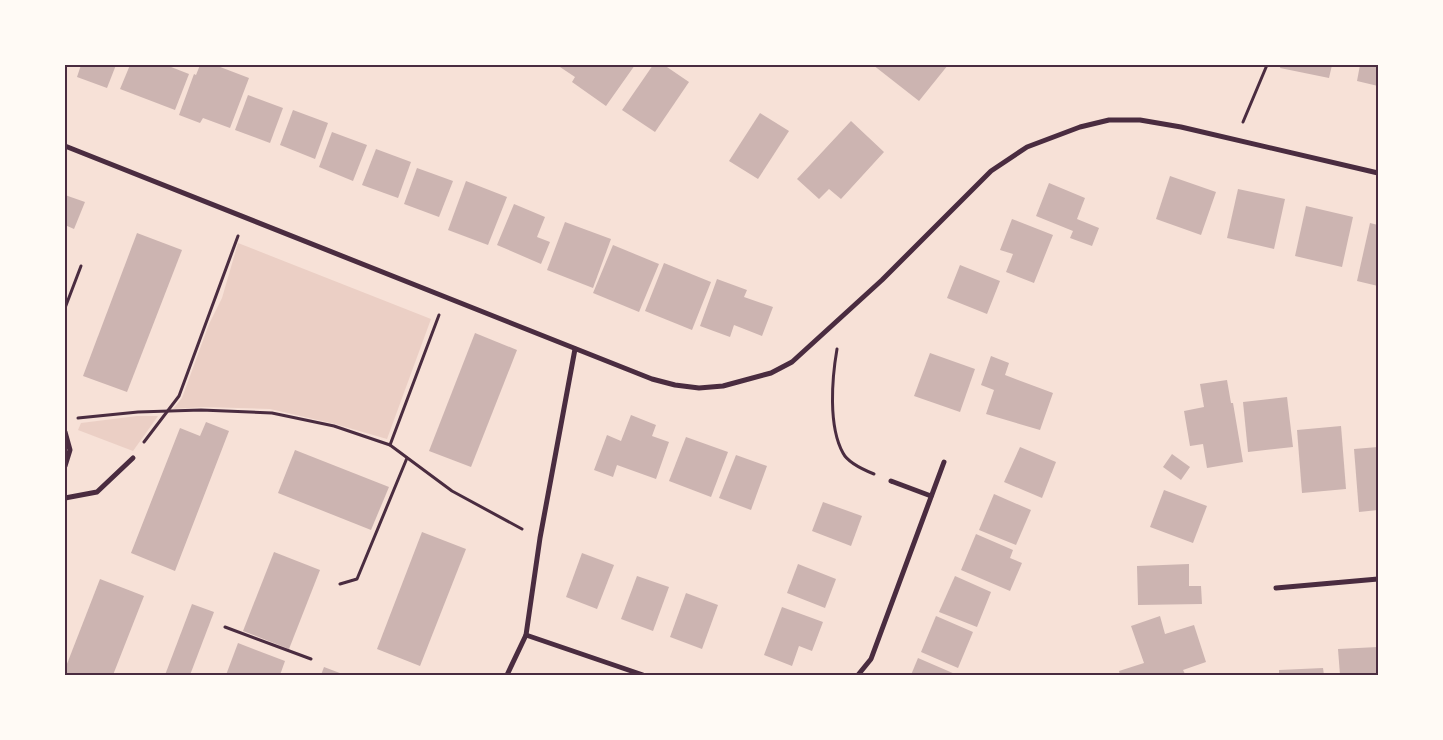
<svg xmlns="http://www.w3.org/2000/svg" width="1443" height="740" font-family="Commissioner,sans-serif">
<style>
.green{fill:#ebcfc5}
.building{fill:#ccb4b1}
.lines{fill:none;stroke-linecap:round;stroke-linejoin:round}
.path{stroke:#4a2c40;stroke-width:3}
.minor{stroke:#4a2c40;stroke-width:5}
.neatline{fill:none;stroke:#4a2c40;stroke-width:2}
</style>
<rect width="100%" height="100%" fill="#f7e1d7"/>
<g class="green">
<polygon points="238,243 431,319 387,439 335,424 270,409 203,407 173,409 182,398 209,324 222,298"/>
<polygon points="137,416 158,416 133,451 78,430 81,423"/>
</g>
<g class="building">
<polygon points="81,65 116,65 107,88 77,77"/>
<polygon points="130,65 166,65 189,74 175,110 120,89"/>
<polygon points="200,65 215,65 249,78 230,128 203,118 200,123 179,115 194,74 196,75"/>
<polygon points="557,65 635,65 606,106 572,82 575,77"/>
<polygon points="653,65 664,65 689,82 655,132 622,110"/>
<polygon points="873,65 948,65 919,101"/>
<polygon points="1281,65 1332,65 1329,78 1280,68"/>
<polygon points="1360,65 1378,65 1378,86 1357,81"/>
<polygon points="248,95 283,108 270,143 235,130"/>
<polygon points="293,110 328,123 315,159 280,145"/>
<polygon points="760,113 789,131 758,179 729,161"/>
<polygon points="851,121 884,152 841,199 829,189 819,199 797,179"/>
<polygon points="332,132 367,145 353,181 319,167"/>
<polygon points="376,149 411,162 398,198 362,185"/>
<polygon points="417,168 453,181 439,217 404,204"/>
<polygon points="1170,176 1216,192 1201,235 1156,219"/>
<polygon points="466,181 507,197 488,245 448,230"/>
<polygon points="1049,183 1085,198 1077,219 1099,228 1092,246 1070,238 1073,231 1036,216"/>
<polygon points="1238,189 1285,199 1274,249 1227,238"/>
<polygon points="65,195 85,202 74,229 65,225"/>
<polygon points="514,204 545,217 537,237 550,242 541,264 497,245"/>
<polygon points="1306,206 1353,217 1342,267 1295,256"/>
<polygon points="1012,219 1053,235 1034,283 1006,272 1013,254 1000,250"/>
<polygon points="565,222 611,239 593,288 547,270"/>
<polygon points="1370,223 1378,225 1378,286 1357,281"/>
<polygon points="137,233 182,250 127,392 83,376"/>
<polygon points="613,245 659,264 639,312 593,293"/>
<polygon points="664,263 711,282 692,330 645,311"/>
<polygon points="960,265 1000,281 987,314 947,298"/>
<polygon points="717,279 747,290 744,297 773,307 762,336 734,325 730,337 700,326"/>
<polygon points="475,333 517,350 471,467 429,451"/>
<polygon points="930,353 975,369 960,412 914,396"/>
<polygon points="991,356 1009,363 1005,375 1053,393 1040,430 986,414 994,390 981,385"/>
<polygon points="1227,380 1231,403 1233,403 1243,462 1207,468 1203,444 1190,446 1184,411 1204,407 1200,384"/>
<polygon points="1287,397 1293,447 1248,452 1243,402"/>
<polygon points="631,415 656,425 652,436 669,442 656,479 617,465 613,477 594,470 607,435 621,441"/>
<polygon points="206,422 229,431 175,571 131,553 180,428 200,436"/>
<polygon points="1341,426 1346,489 1302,493 1297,430"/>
<polygon points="686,437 728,452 711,497 669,481"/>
<polygon points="1020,447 1056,462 1042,498 1004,482"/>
<polygon points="1378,447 1378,510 1359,512 1354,449"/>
<polygon points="295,450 389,487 371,530 278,493"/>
<polygon points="1172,454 1190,467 1181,480 1163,467"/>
<polygon points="736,455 767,466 751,510 719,498"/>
<polygon points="1164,490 1207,506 1193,543 1150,527"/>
<polygon points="994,494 1031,510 1016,545 979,530"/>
<polygon points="823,502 862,516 851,546 812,531"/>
<polygon points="422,532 466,549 420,666 377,649"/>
<polygon points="976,534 1013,550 1010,558 1022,563 1010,591 961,570"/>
<polygon points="274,552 320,570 289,649 243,631"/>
<polygon points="582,553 614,565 597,609 566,597"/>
<polygon points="798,564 836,579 825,608 787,593"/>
<polygon points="1189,564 1189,586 1201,586 1202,604 1138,605 1137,566"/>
<polygon points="637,576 669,587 653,631 621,619"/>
<polygon points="955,576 991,592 977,627 939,612"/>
<polygon points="100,579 144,596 113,675 65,675 65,669"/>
<polygon points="686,593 718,605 702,649 670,637"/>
<polygon points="192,604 214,612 190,675 165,675"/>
<polygon points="782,607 823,622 812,651 799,646 792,666 764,655"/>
<polygon points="936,616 973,632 958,668 921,652"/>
<polygon points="1160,616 1165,634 1194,625 1206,662 1183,670 1185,674 1182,675 1120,675 1119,671 1144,663 1131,626"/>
<polygon points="238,643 285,661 280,675 226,675"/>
<polygon points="1378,647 1378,675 1340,675 1338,649"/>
<polygon points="918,658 955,674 954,675 911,675"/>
<polygon points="324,667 345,675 321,675"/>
<polygon points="1323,668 1324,675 1279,675 1279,670"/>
</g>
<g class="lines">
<g class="path">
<polyline points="1243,122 1267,65"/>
<polyline points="65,308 81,266"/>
<path d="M837,349C832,378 828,426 843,453C848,463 864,470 874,474"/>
<polyline points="78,418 138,412 201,410 272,413 334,426 390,445 452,491 522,529"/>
<polyline points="144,442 179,396 238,236"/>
<polyline points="390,445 439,315"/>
<polyline points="340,584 357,579 407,458"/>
<polyline points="225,627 311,659"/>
</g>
<g class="minor">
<polyline points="65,146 652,379 675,385 699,388 723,386 771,373 792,362 882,280 991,171 1027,147 1080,127 1109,120 1140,120 1181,127 1378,173"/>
<polyline points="65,432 70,450 65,466"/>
<polyline points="891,481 931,496"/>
<polyline points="65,498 97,492 133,458"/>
<polyline points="1276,588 1378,579"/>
<polyline points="526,635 643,675"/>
<polyline points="507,675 526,635 540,538 575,349"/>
<polyline points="858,675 871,659 944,462"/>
</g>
</g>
<rect width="1443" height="740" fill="none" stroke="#fffaf5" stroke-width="132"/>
<rect x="66" y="66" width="1311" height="608" class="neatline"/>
</svg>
